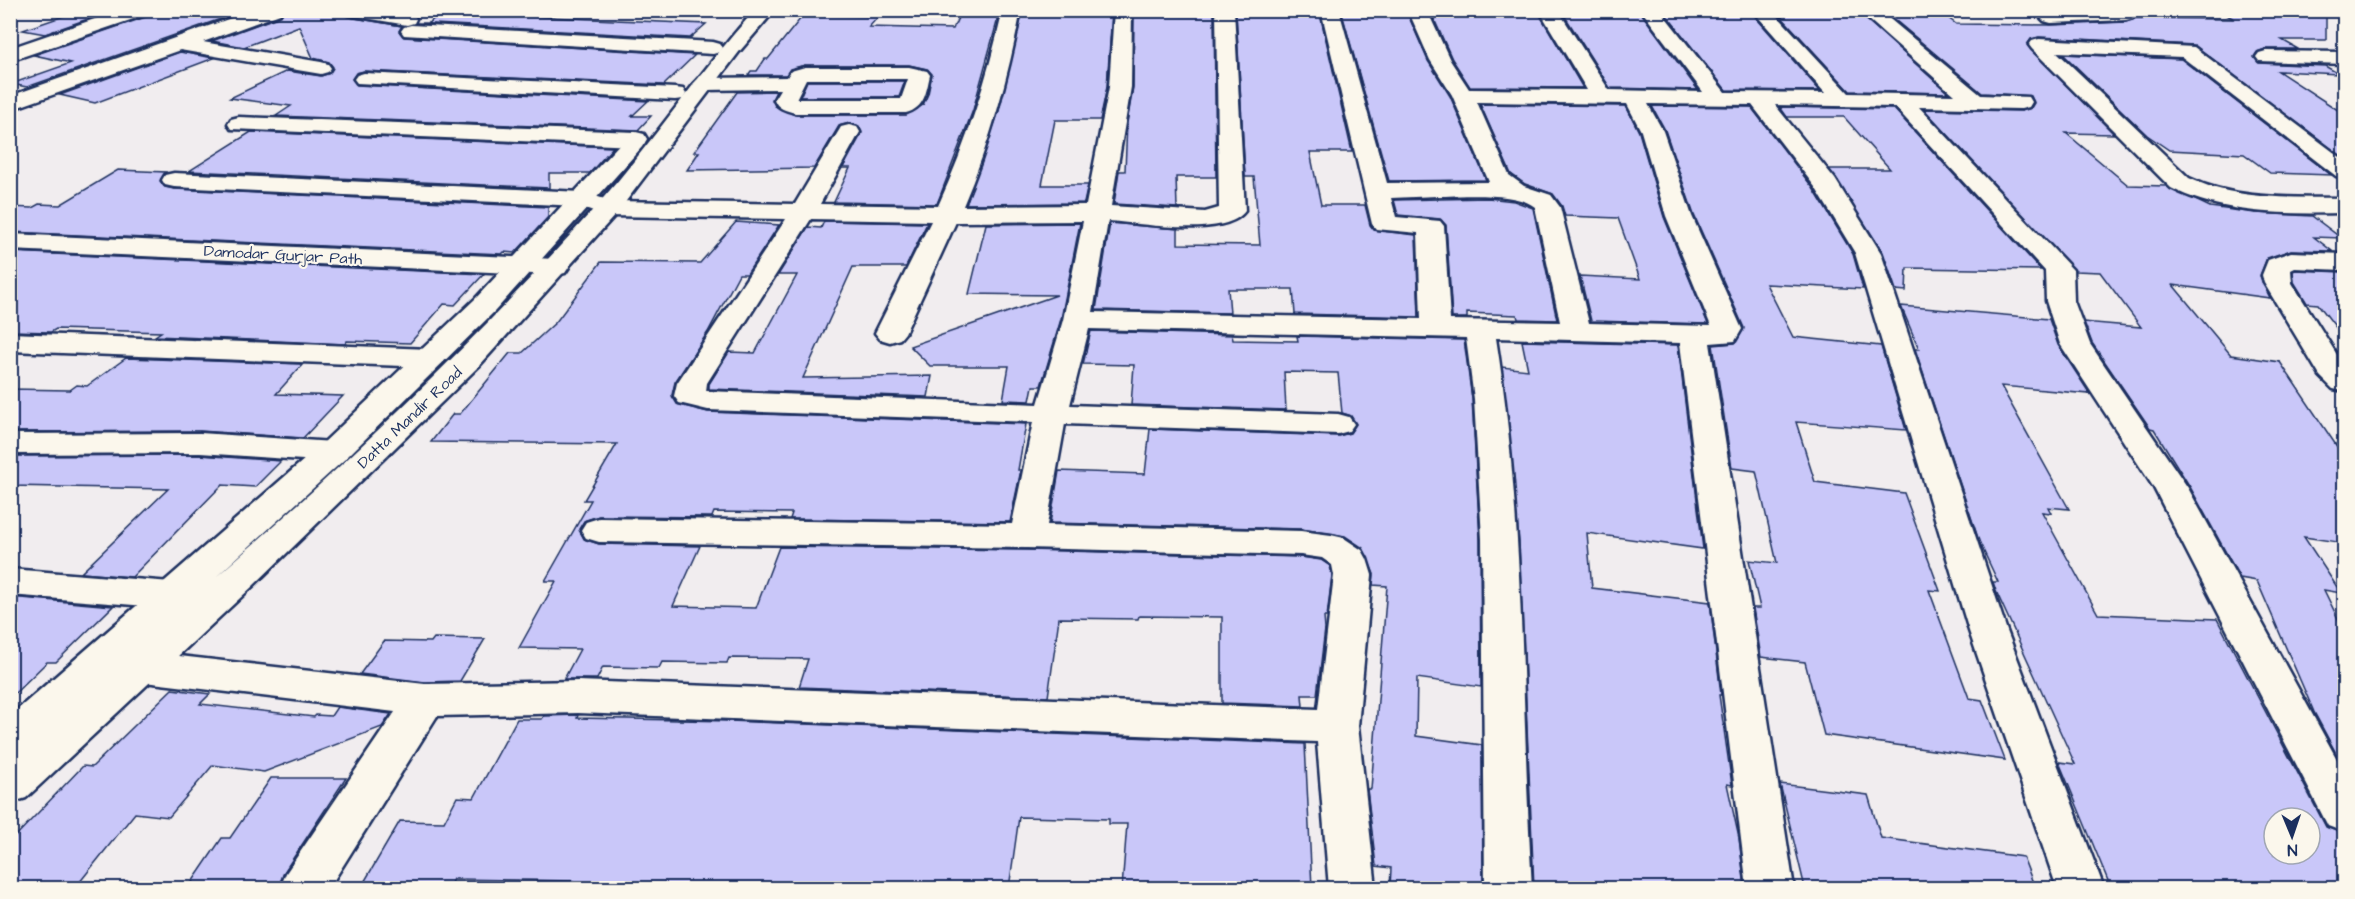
<svg xmlns="http://www.w3.org/2000/svg" width="2355" height="899" font-family="'Architects Daughter',sans-serif">
<style>
.building{fill:#c9c7f9;stroke:#1b2f5e;stroke-width:1.5;fill-rule:evenodd}
.lines{fill:none;stroke-linecap:round;stroke-linejoin:round}
.minor-casing{stroke:#1b2f5e;stroke-width:5}
.major-casing{stroke:#1b2f5e;stroke-width:5}
.minor{fill:#fbf7ec;fill-rule:evenodd}
.major{fill:#fbf7ec;fill-rule:evenodd}
.labels{text-anchor:middle;stroke-width:4.5;stroke-linejoin:round;paint-order:stroke}
.street-label{font-size:16px;fill:#1b2f5e;stroke:#fbf7ec}
</style>
<rect width="100%" height="100%" fill="#f1edef"/>
<filter id="ink" filterUnits="userSpaceOnUse"><feTurbulence type="fractalNoise" baseFrequency=".0167" numOctaves="2"/><feDisplacementMap in="SourceGraphic" scale="12" xChannelSelector="R" yChannelSelector="G"/><feConvolveMatrix kernelMatrix="1 2 1 2 8 2 1 2 1" color-interpolation-filters="sRGB"/></filter>
<g filter="url(#ink)">
<g class="building">
<polygon points="81,10 113,10 45,34 23,30"/>
<polygon points="152,10 246,10 27,87 11,84 71,63 34,55 149,16"/>
<polygon points="284,10 344,13 346,16 354,18 402,26 399,31 404,37 695,55 664,85 364,71 356,73 352,79 357,85 648,101 632,116 651,116 638,130 276,116 291,106 230,98 287,71 321,76 330,73 333,67 329,62 313,58 299,26 244,47 212,41 281,16"/>
<polygon points="1246,10 1319,10 1352,152 1310,152 1321,205 1365,205 1370,225 1374,230 1416,235 1419,317 1295,314 1293,289 1228,289 1230,313 1096,310 1110,223 1178,229 1178,244 1260,245 1254,177 1245,177 1236,12"/>
<polygon points="1341,10 1406,10 1428,61 1450,96 1486,180 1389,181"/>
<polygon points="1430,10 1537,10 1583,88 1470,87 1452,59"/>
<polygon points="1561,10 1639,10 1698,90 1610,88"/>
<polygon points="1813,10 1856,10 1948,93 1850,91 1777,12 1816,13"/>
<polygon points="1883,10 1918,10 1922,14 1943,14 1956,24 2051,25 2126,22 2136,18 2234,19 2218,10 2326,10 2326,40 2282,40 2298,49 2265,49 2257,52 2254,57 2259,63 2325,66 2339,74 2278,71 2344,114 2344,158 2194,45 2039,37 2031,39 2027,45 2114,134 2066,133 2128,185 2166,186 2210,207 2255,213 2312,216 2341,238 2314,237 2332,251 2291,250 2267,258 2260,276 2270,298 2173,285 2231,355 2280,362 2344,457 2344,543 2304,537 2341,593 2324,590 2344,631 2344,768 2314,712 2257,581 2240,578 2190,487 2154,429 2150,428 2092,343 2084,322 2141,327 2100,272 2075,271 1924,109 2022,111 2031,108 2034,103 2031,96 1982,93"/>
<polygon points="961,11 1000,11 973,110 937,204 834,202 850,168 843,168 862,133 859,126 850,123 839,126 814,168 687,170 699,152 694,152 737,92 776,91 772,100 775,106 795,115 906,115 923,105 928,94 932,74 927,69 909,65 805,65 790,69 786,75 748,75 751,71 757,71 765,59 768,59 805,13 878,17 869,27 953,29"/>
<polygon points="1023,11 1112,12 1107,87 1100,120 1055,120 1042,185 1088,185 1084,203 966,204 999,111"/>
<polygon points="1134,12 1214,12 1216,177 1176,177 1177,208 1114,204 1119,171 1125,171 1127,123 1133,87"/>
<polygon points="1664,12 1751,12 1820,91 1726,90"/>
<polygon points="443,13 499,15 706,24 690,38 416,23 428,23"/>
<polygon points="180,52 214,58 95,103 60,95"/>
<polygon points="2063,54 2181,59 2331,175 2270,173 2244,154 2169,150 2147,135"/>
<polygon points="807,81 905,81 899,97 800,97"/>
<polygon points="1480,104 1626,106 1639,132 1664,217 1708,324 1591,321 1580,276 1640,279 1618,218 1565,216 1562,206 1553,194 1525,184 1511,174"/>
<polygon points="1652,106 1751,107 1813,188 1853,254 1863,289 1766,284 1793,337 1881,346 1906,430 1796,422 1815,482 1904,493 1940,591 1929,590 1969,698 1982,700 2005,760 1824,735 1805,662 1761,657 1753,608 1760,608 1749,560 1777,563 1756,471 1732,468 1713,345 1735,343 1744,328 1694,215 1665,130"/>
<polygon points="1780,107 1894,109 2041,270 1907,268 1906,291 1896,290 1883,252 1829,169 1890,169 1844,117 1787,117"/>
<polygon points="251,132 613,147 590,173 549,173 549,188 189,171"/>
<polygon points="118,170 166,172 160,181 165,187 174,189 548,207 548,217 515,253 504,252 502,254 10,232 10,207 32,208 39,204 60,205"/>
<polygon points="1488,198 1514,201 1533,208 1557,320 1518,319 1517,315 1467,313 1467,318 1452,318 1446,225 1440,219 1398,215 1394,200"/>
<polygon points="824,221 927,223 906,267 853,267 803,378 932,376 928,397 709,389 709,384 729,352 755,353 797,275 778,275 808,227 821,228"/>
<polygon points="736,222 779,225 747,274 739,274 708,332 675,382 672,395 677,404 708,412 1026,424 1018,470 1021,470 1010,522 790,519 792,513 714,512 712,517 599,516 584,521 579,529 584,539 599,544 700,546 673,606 756,608 779,547 1027,550 1301,557 1321,560 1330,566 1332,575 1327,617 1324,617 1325,629 1317,695 1302,695 1303,706 1222,703 1222,617 1139,616 1138,619 1059,618 1048,697 799,687 808,659 729,658 727,663 662,662 659,668 603,667 597,679 564,679 580,649 519,648 556,581 545,581 591,500 584,500 617,444 431,442 453,414 460,414 510,353 522,353 556,322 601,262 700,263"/>
<polygon points="1080,223 1061,319 1041,386 1033,386 1030,401 1003,400 1009,366 930,366 910,346 1057,295 969,294 986,224"/>
<polygon points="10,252 484,274 455,305 444,304 410,343 347,341 345,344 155,336 161,332 56,329 51,332 10,331"/>
<polygon points="2295,270 2344,272 2344,338 2318,304 2307,303 2294,282 2293,271"/>
<path d="M1901,306L2049,319L2058,345L2090,394L2001,386L2069,509L2048,507L2051,513L2042,512L2098,614L2217,619L2326,827L2344,834V888H2111L2059,762L2075,764L1996,591L1993,582H1998L1979,541L1915,349H1919ZM2274,818H2310V854H2274Z"/>
<polygon points="1091,331 1232,335 1233,340 1298,341 1297,336 1464,340 1472,399 1480,539 1481,687 1417,678 1416,736 1482,745 1483,888 1390,888 1391,868 1376,866 1367,789 1371,789 1387,586 1373,585 1374,574 1363,548 1345,536 1301,529 1050,523 1059,471 1145,474 1150,429 1338,436 1350,433 1356,424 1351,416 1342,413 1338,373 1284,372 1286,410 1131,405 1134,365 1083,364"/>
<polygon points="1522,341 1678,345 1703,549 1587,533 1592,588 1710,602 1721,695 1719,695 1732,785 1727,784 1739,838 1745,888 1534,888 1519,543 1502,367 1528,370"/>
<polygon points="126,358 303,364 276,394 343,396 303,438 200,431 10,432 10,389 70,390 77,385 87,386"/>
<polygon points="200,455 281,461 255,487 222,485 132,577 81,573 168,489 10,486 10,456"/>
<polygon points="10,597 113,606 56,662 47,662 10,698"/>
<polygon points="434,638 485,639 460,681 425,682 360,674 384,641 431,642"/>
<polygon points="172,689 210,694 200,704 314,717 316,715 331,716 337,707 391,714 382,727 264,772 213,765 169,817 135,813 75,888 10,888 10,842 83,766 92,767"/>
<polygon points="578,715 577,718 730,721 1305,744 1312,888 1122,888 1127,824 1109,824 1109,819 1019,817 1009,888 570,888 573,881 453,879 450,885 363,884 400,821 444,822 457,797 474,798 517,719 542,719 544,716"/>
<polygon points="271,778 346,778 284,872 278,888 188,888 222,838 230,838"/>
<polygon points="1780,784 1868,795 1881,838 2023,857 2035,888 1805,888"/>
</g>
<g class="lines">
<g class="minor-casing">
<g id="minor">
<polygon points="121,10 150,10 148,14 10,61 10,48"/>
<polygon points="254,10 282,10 280,14 203,42 321,62 328,64 331,68 328,72 321,74 180,50 10,110 10,96"/>
<polygon points="345,10 390,10 414,15 416,19 414,23 407,25 354,16 347,14"/>
<path d="M1003,10H1021C1008,78 990,143 963,206L1086,205L1109,87L1114,10H1132L1131,87L1111,206L1205,212L1219,208L1216,10H1234L1245,211C1225,239 1140,223 1108,221L1093,312L1421,319L1418,233L1376,229L1372,224L1321,10H1339L1387,183L1489,182L1452,95L1430,60L1408,10H1427L1450,60L1469,89L1587,90L1539,10H1558L1609,90L1703,92L1641,10H1660L1725,92L1825,93L1752,10H1772L1849,93L1954,95L1858,10H1879L1981,95L2029,97L2032,102L2029,107L2021,109L1919,107L2073,270L2074,301L2090,344L2188,488L2344,772V832L2328,826L2154,488L2060,344L2046,301L2045,271L1895,107L1775,105L1835,179L1881,253L2007,631L2104,888H2057L1969,631L1855,253L1815,187L1752,105L1648,104L1663,131L1692,216L1742,329L1735,341L1710,343L1794,888H1747L1680,343L1496,338C1525,520 1521,704 1532,888H1485L1482,539L1474,399L1466,338L1089,329L1070,405L1338,414L1349,417L1354,424L1349,431L1338,434L1065,424L1047,525L1301,531L1331,535L1344,538L1362,550L1367,559L1372,575L1358,726L1376,888H1329L1317,742L578,713L437,716L329,888H280L286,873L395,712L144,682L130,678L124,667L130,656L144,652L425,684L578,681L1318,709L1334,575L1332,565L1322,558L1301,555L1027,548L599,542L586,538L581,530L586,522L599,518L1012,524L1033,422L708,410L679,403L674,396L677,383L786,219L608,216L579,206L174,187L165,185L162,180L165,175L174,173L582,192L611,201L795,204L838,132L841,127L849,125L857,127L860,132L820,204L938,206C967,143 987,79 1003,10ZM1477,102L1627,104L1641,131L1666,216L1711,326L1589,323L1560,207L1551,195L1524,186L1509,175ZM1437,196C1464,196 1514,191 1535,207L1560,322L1450,320L1444,226L1440,221L1396,217L1391,198ZM811,219L931,221L875,333L880,339L890,342L900,339L905,333L956,222L1083,221L1063,320L1038,404L706,391L707,383Z"/>
<polygon points="2033,10 2133,10 2135,14 2133,18 2126,20 2051,23 2044,21"/>
<polygon points="411,25 713,42 720,44 723,48 720,52 713,54 404,35 401,31 404,27"/>
<path d="M2039,39L2194,47L2344,160V178L2336,176L2182,57L2057,52L2189,178C2237,201 2292,197 2344,198V213C2286,214 2224,215 2171,188L2032,49L2029,45L2032,41Z"/>
<polygon points="2266,51 2344,52 2344,64 2259,61 2256,57 2259,53"/>
<path d="M805,67H909L927,71L930,75C926,92 925,108 906,113H795C786,110 777,109 774,99L780,89L704,90L697,88L693,84L697,80L704,78L787,77L791,71ZM806,79H908L901,99H796Z"/>
<polygon points="364,73 675,88 683,89 686,94 683,99 675,100 357,83 354,79 357,75"/>
<polygon points="239,117 636,132 644,134 647,139 644,144 636,146 231,129 228,124 231,119"/>
<polygon points="10,234 555,259 565,261 569,267 565,273 555,275 10,250"/>
<polygon points="2291,252 2344,254 2344,270 2295,268 2291,270 2292,283 2344,366 2344,391 2333,389 2320,376 2264,283 2262,275 2268,260"/>
<polygon points="10,333 430,349 441,352 445,358 441,364 430,367 10,351"/>
<polygon points="200,433 333,442 345,445 350,452 345,459 333,462 200,453 10,454 10,434"/>
<polygon points="10,569 171,582 184,586 190,595 184,604 171,608 10,595"/>
</g>
</g>
<g class="major-casing">
<path id="major" d="M755,10H775L739,52L617,213L479,366L253,586L26,798L10,803V716L321,445L475,299L626,137L634,135L642,137L645,142L642,147L495,311L345,459L216,577C350,460 480,337 598,204C653,142 699,72 755,10Z"/>
</g>
<use href="#minor" class="minor"/>
<use href="#major" class="major"/>
</g>
</g>
<g class="labels">
<g class="street-label">
<text transform="translate(283 254) rotate(3)" y="6">Damodar Gurjar Path</text>
<text transform="translate(409 417) rotate(-44)" y="6">Datta Mandir Road</text>
</g>
</g>
<rect width="2355" height="899" fill="none" stroke="#fbf7ec" stroke-width="36"/>
<rect x="18" y="18" width="2319" height="863" fill="none" stroke="#1b2f5e" stroke-width="2" filter="url(#ink)"/>
<g transform="translate(2292 836) rotate(178)"><circle r="28" fill="#fbf7ec" stroke="#a1a7b3" stroke-width="1.5"/>
<path d="M0-4.5L10 22L0 15L-10 22Z" fill="#1b2f5e"/>
<text y="-9" font-size="16" font-weight="bold" text-anchor="middle" fill="#1b2f5e">N</text>
</g>
</svg>
